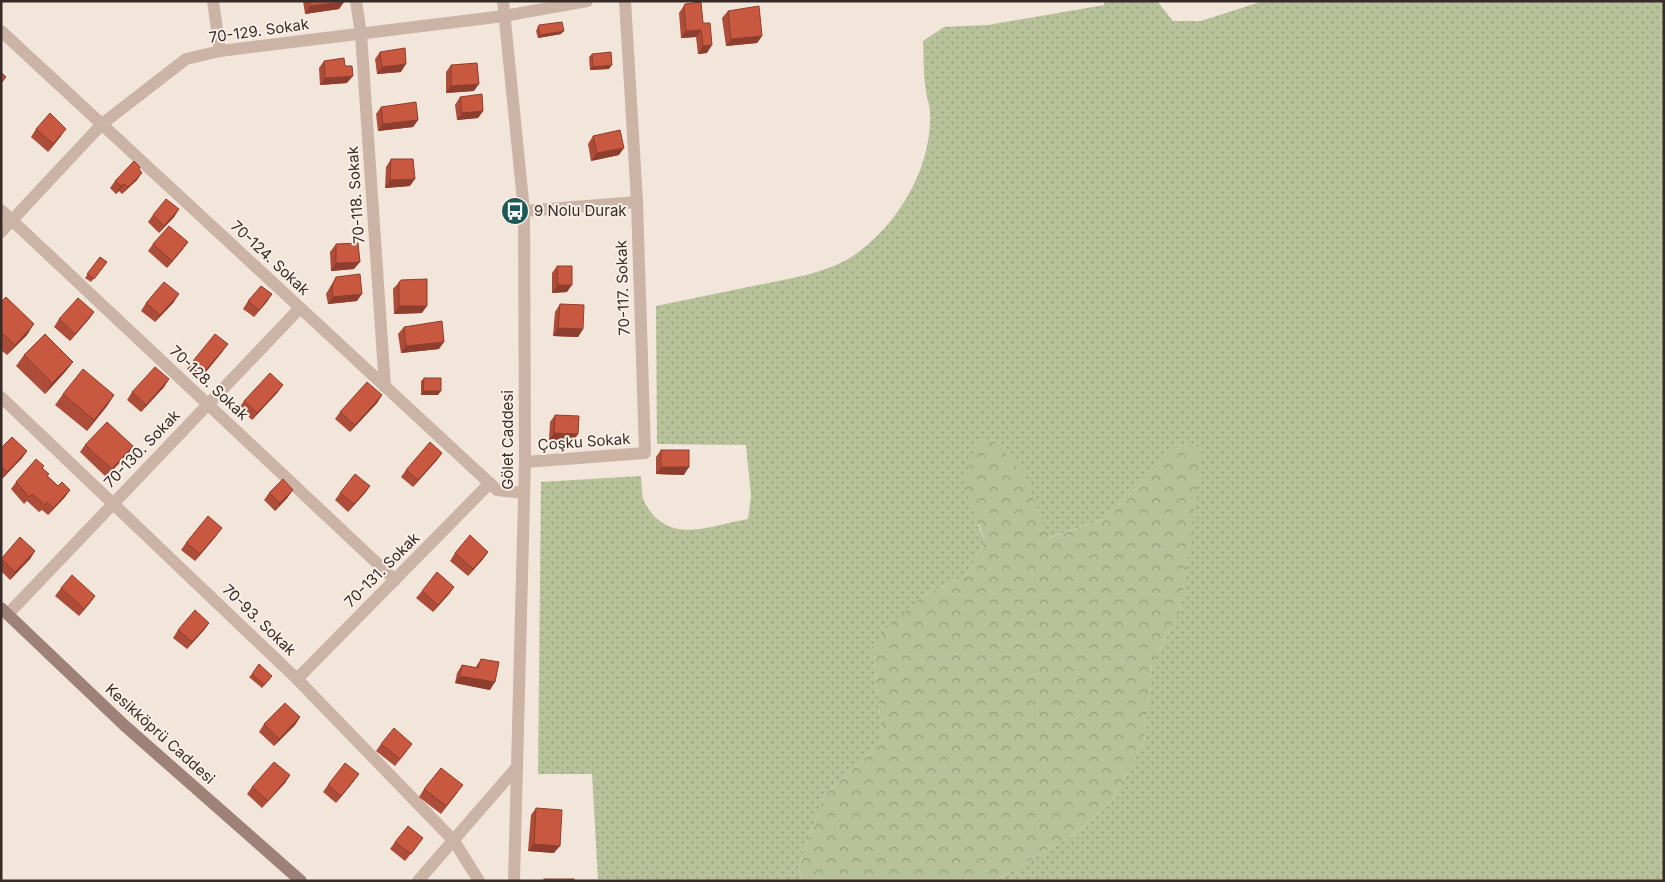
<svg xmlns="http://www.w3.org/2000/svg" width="1665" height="882" font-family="Inter,sans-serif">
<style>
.grass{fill:url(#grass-dots)}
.forest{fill:url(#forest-crowns)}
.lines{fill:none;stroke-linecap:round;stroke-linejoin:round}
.street{stroke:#cbb4a6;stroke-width:12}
.secondary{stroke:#9e8277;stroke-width:12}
.wall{fill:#ad4c38}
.shaded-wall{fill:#8d3e2e}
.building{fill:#c95841;stroke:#8d3e2e}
.labels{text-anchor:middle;stroke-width:4;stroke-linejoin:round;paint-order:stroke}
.street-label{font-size:15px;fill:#362b27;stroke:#faefe6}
.poi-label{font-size:15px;fill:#362b27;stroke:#faefe6;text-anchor:start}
</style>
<defs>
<pattern id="grass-dots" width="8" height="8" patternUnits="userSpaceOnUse" patternTransform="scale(1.25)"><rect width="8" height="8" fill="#b7c29a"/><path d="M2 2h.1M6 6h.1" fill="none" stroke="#969e7e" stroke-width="1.8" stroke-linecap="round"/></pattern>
<pattern id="forest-crowns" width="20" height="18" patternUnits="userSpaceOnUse" patternTransform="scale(1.25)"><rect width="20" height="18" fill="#b7c29a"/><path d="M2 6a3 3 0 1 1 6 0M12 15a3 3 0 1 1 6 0" fill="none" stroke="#969e7e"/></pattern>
</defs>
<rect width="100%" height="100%" fill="#f2e5da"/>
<path class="grass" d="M1104,1H1157L1173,21H1201L1263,1H1664V881H995L1079,831L1113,799L1144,742L1152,664L1180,612L1202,444L1180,445L1105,519L1048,538L1024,473L978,525L985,540L967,575L924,595L872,646L883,741L824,796L799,865L801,881L598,879L592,774H538L541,482L641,476C642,484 641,496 645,503C669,547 711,525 748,519L751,496L746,445L657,444L656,306L807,275C823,270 839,265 853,256C898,225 932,168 930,113C930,106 927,98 926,91C923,75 924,57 923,41L944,27L988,25L1104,5Z"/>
<polygon class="forest" points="992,440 1024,473 1049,538 1105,519 1180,445 1203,444 1180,612 1152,664 1144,742 1113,799 1079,831 995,881 801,881 799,865 824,796 883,741 872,646 890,625 924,595 967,575 985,540 963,484 978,441"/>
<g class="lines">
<g class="street">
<polyline points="213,1 220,51"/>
<polyline points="356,1 361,34 385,387"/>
<polyline points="503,1 524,211 525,462 514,881"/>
<polyline points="1,31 497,490 524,493"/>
<polyline points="1,210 395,580"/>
<polyline points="524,211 637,202"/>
<polyline points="1,232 102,124 186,59 220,51 504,16 587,1"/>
<polyline points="1,397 297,679 454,841 479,881"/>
<polyline points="525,462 645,453 637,202 625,1"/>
<polyline points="8,614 300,308"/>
<polyline points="297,679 490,483"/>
<polyline points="418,881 517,767"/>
</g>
<polyline class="secondary" points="1,608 124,725 301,881"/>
</g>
<g class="wall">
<polygon points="303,1 344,1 339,9 305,14"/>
<polygon points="685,4 703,23 707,53 698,54 696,37 681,38 679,13"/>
<polygon points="728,11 762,36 757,43 726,46 722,18"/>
<polygon points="539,25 561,34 538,38 536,31"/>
<polygon points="380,52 401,72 377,74 375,59"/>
<polygon points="592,54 609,69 590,70 589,57"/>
<polygon points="324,61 347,83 320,85 319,68"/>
<polygon points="451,65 474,91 446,93 446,72"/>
<polygon points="460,97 483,111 478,118 457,120 455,105"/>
<polygon points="381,107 418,120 413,127 378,131 376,114"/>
<polygon points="36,129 61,136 48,152 31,137"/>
<polygon points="593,136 619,155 591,161 588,144"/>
<polygon points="391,159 410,186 385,188 386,167"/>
<polygon points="139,169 137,180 122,194 119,191 116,194 110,188 115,181"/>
<polygon points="179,209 174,217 159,233 148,222 153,215"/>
<polygon points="188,242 183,249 167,268 148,251 153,244"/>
<polygon points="336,244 354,269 331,271 330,252"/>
<polygon points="100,257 107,262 91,282 85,278"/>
<polygon points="557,266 567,292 552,293 552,273"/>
<polygon points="336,277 357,301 328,304 326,294"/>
<polygon points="401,280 422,313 394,314 393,289"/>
<polygon points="272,294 254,317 243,309 248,301"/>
<polygon points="1,302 27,335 7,355 1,350"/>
<polygon points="174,302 155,322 141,311 146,303"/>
<polygon points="560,304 583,329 578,337 553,336 555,312"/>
<polygon points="94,312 89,319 70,341 54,327 59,319"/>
<polygon points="404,327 439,349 401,353 398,334"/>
<polygon points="223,351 200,379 187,369 193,361"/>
<polygon points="24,355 73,362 65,372 45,394 16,366"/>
<polygon points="424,378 438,395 421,395 421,381"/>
<polygon points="169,379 164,387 141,412 127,400 132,392"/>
<polygon points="278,392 252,420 239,408 244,401"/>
<polygon points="63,394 114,395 107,406 87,431 55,405"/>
<polygon points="382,395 377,403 350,432 335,419 340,412"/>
<polygon points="555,415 578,434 573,441 549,440 550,422"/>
<polygon points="85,445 133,446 128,454 106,477 80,452"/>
<polygon points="1,448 27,451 22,458 2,479 1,478"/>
<polygon points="661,450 684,475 656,474 656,457"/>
<polygon points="442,453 437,460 413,487 401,477 406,470"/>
<polygon points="43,468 48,476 58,486 70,490 65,497 48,515 42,510 39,512 27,501 24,504 11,489 16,482"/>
<polygon points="370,486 365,493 348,512 335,500 340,493"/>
<polygon points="269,493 288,497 275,511 264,500"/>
<polygon points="217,535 195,561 181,550 186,543"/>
<polygon points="35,551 30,559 10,580 1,571 1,559"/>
<polygon points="488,552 483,559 468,576 450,561 455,553"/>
<polygon points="454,587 449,594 433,612 416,598 422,591"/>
<polygon points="61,588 95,596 90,603 79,616 55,596"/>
<polygon points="209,623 204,630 187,649 173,638 178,630"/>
<polygon points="481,659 490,690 455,683 457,673 462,665 475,668"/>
<polygon points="252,674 270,679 262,688 249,677"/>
<polygon points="300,717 295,725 274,746 259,732 264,724"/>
<polygon points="381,744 407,751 395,766 376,751"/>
<polygon points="290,775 285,783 262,808 247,794 252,787"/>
<polygon points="354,781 336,803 323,792 328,785"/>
<polygon points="424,789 458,792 441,814 419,797"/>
<polygon points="536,808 554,853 528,851 531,815"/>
<polygon points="395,842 418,845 405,861 390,849"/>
</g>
<g class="shaded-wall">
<polygon points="344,2 339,9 305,14 310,6"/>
<polygon points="701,30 696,37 681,38 686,31"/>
<polygon points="564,31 561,34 538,38 540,35"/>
<polygon points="762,36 757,43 726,46 731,39"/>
<polygon points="712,45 707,53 698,54 703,46"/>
<polygon points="406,64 401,72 377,74 382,67"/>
<polygon points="612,65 609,69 590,70 593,67"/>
<polygon points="353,76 347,83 320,85 325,78"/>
<polygon points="479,84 474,91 446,93 451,86"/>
<polygon points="483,111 478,118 457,120 462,113"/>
<polygon points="418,120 413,127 378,131 383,124"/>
<polygon points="66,129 61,136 48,152 53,144"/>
<polygon points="624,148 619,155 591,161 597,153"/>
<polygon points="142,173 137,180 122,194 128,187"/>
<polygon points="415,179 410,186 385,188 390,180"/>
<polygon points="124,184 119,191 116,194 121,186"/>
<polygon points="179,209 174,217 159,233 164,226"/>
<polygon points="188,242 183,249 167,268 172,261"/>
<polygon points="360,262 354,269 331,271 336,263"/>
<polygon points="558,285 572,285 567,292 552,293"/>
<polygon points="179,294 174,302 155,322 160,315"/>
<polygon points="272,294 267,302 254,317 259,310"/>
<polygon points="362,294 357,301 328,304 333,297"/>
<polygon points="399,306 427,306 422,313 394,314"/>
<polygon points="94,312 89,319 70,341 75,334"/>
<polygon points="34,324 27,335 7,355 15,345"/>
<polygon points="558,328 583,329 578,337 553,336"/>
<polygon points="444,342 439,349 401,353 406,346"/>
<polygon points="228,344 223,351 200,379 205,371"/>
<polygon points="73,362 65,372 45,394 52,383"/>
<polygon points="169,379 164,387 141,412 146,405"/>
<polygon points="283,385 278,392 252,420 257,413"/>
<polygon points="423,391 441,391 438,395 421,395"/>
<polygon points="114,395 107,406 87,431 94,420"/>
<polygon points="382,395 377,403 350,432 355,425"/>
<polygon points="554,433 578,434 573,441 549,440"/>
<polygon points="133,446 128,454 106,477 112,469"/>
<polygon points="27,451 22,458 2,479 7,472"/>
<polygon points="442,453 437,460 413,487 418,480"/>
<polygon points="661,467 689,467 684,475 656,474"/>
<polygon points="370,486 365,493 348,512 354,504"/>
<polygon points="70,490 65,497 48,515 53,508"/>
<polygon points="293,490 288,497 275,511 280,503"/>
<polygon points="222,528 217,535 195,561 200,554"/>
<polygon points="35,551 30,559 10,580 15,572"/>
<polygon points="488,552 483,559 468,576 473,569"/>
<polygon points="454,587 449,594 433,612 438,605"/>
<polygon points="95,596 90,603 79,616 84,609"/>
<polygon points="209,623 204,630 187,649 192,642"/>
<polygon points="460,676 495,682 490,690 455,683"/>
<polygon points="300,717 295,725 274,746 279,739"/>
<polygon points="359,774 354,781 336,803 341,796"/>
<polygon points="290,775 285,783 262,808 268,801"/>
<polygon points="534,844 560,846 554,853 528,851"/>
</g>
<g class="building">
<polygon points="310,1 344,1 344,2 310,6"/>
<polygon points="701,2 703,23 710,23 712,45 703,46 701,30 686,31 684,6 685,4"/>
<polygon points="759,6 762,36 731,39 728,11"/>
<polygon points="562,22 564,31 540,35 538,27 539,25"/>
<polygon points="405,48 406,64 382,67 380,52"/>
<polygon points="611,52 612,65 593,67 592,54"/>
<polygon points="344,58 345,66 352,66 353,76 325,78 324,61"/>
<polygon points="477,63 479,84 451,86 451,65"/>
<polygon points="1,72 6,77 1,83"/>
<polygon points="482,94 483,111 462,113 460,97"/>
<polygon points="416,102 418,120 383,124 381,107"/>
<polygon points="50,113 66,129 53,144 36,129"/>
<polygon points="620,130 624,148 597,153 593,136"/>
<polygon points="391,159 413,159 415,179 390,180"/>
<polygon points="134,161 140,167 139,169 142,173 128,187 124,184 121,186 115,181"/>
<polygon points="166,199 179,209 164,226 153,215"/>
<polygon points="169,226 188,242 172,261 153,244"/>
<polygon points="358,243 360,262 336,263 336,244"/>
<polygon points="100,257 107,262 94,279 87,274"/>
<polygon points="557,266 572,266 572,285 558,285"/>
<polygon points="360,274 362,294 333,297 332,286 336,277"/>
<polygon points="427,279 427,306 399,306 399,282 401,280"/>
<polygon points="164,282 179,294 160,315 146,303"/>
<polygon points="261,286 272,294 259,310 248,301"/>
<polygon points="6,297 34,324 15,345 1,332 1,302"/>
<polygon points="78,298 94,312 75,334 59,319"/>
<polygon points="560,304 584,305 583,329 558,328"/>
<polygon points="442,321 444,342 406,346 404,327"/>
<polygon points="45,334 73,362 52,383 24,355"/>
<polygon points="215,334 228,344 205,371 193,361"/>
<polygon points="155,367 169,379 146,405 132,392"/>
<polygon points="83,369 114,395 94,420 63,394"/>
<polygon points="270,373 283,385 257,413 244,401"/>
<polygon points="424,378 441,378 441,391 423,391"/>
<polygon points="367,382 382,395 355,425 340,412"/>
<polygon points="555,415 579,416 578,434 554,433"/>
<polygon points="107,422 133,446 112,469 85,445"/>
<polygon points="12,437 27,451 7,472 1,466 1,448"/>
<polygon points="430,442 442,453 418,480 406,470"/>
<rect x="661" y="450" width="28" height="17"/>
<polygon points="36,459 44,466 42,468 49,474 47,476 58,486 62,482 70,490 53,508 47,502 45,505 32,494 29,497 16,482"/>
<polygon points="355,474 370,486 354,504 340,493"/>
<polygon points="283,479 293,490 280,503 269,493"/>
<polygon points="208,516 222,528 200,554 186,543"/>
<polygon points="470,535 488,552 473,569 455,553"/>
<polygon points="20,537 35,551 15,572 1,559"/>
<polygon points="437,572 454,587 438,605 422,591"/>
<polygon points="72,575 95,596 84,609 61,588"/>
<polygon points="195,610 209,623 192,642 178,630"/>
<polygon points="481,659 499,662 495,682 460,676 462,665 478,668"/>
<polygon points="259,664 272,676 264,685 252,674"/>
<polygon points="285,703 300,717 279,739 264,724"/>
<polygon points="394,728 412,744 400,759 381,744"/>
<polygon points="274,762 290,775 268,801 252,787"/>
<polygon points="345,763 359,774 341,796 328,785"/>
<polygon points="441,768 463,785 446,806 424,789"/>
<polygon points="536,808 562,810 560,846 534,844"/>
<polygon points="408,826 423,838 411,854 395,842"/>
<rect x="544" y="879" width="30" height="2"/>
</g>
<defs>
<g id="bus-disc" transform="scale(1.4375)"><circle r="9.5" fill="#1b5958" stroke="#faefe6"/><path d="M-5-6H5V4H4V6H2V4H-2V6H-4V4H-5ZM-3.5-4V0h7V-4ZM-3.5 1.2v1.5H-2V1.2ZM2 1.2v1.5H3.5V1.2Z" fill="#fff"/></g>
</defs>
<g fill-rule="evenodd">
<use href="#bus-disc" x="515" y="211"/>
</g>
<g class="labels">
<g class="street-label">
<text transform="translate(259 31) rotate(-8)" y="5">70-129. Sokak</text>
<text transform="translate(356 195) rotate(-94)" y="5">70-118. Sokak</text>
<text transform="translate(270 258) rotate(43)" y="5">70-124. Sokak</text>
<text transform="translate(623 288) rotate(-92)" y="5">70-117. Sokak</text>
<text transform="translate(209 383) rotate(43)" y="5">70-128. Sokak</text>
<text transform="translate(508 440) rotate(-90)" y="5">Gölet Caddesi</text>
<text transform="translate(584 442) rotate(-4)" y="5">Çoşku Sokak</text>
<text transform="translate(142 449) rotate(-46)" y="5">70-130. Sokak</text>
<text transform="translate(382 570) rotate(-45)" y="5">70-131. Sokak</text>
<text transform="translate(259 620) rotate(44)" y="5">70-93. Sokak</text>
<text transform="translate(160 734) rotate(42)" y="5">Kesikköprü Caddesi</text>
</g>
<g class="poi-label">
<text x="534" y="216">9 Nolu Durak</text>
</g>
</g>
<rect width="1665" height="882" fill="none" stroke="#362b27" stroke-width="5"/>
</svg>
